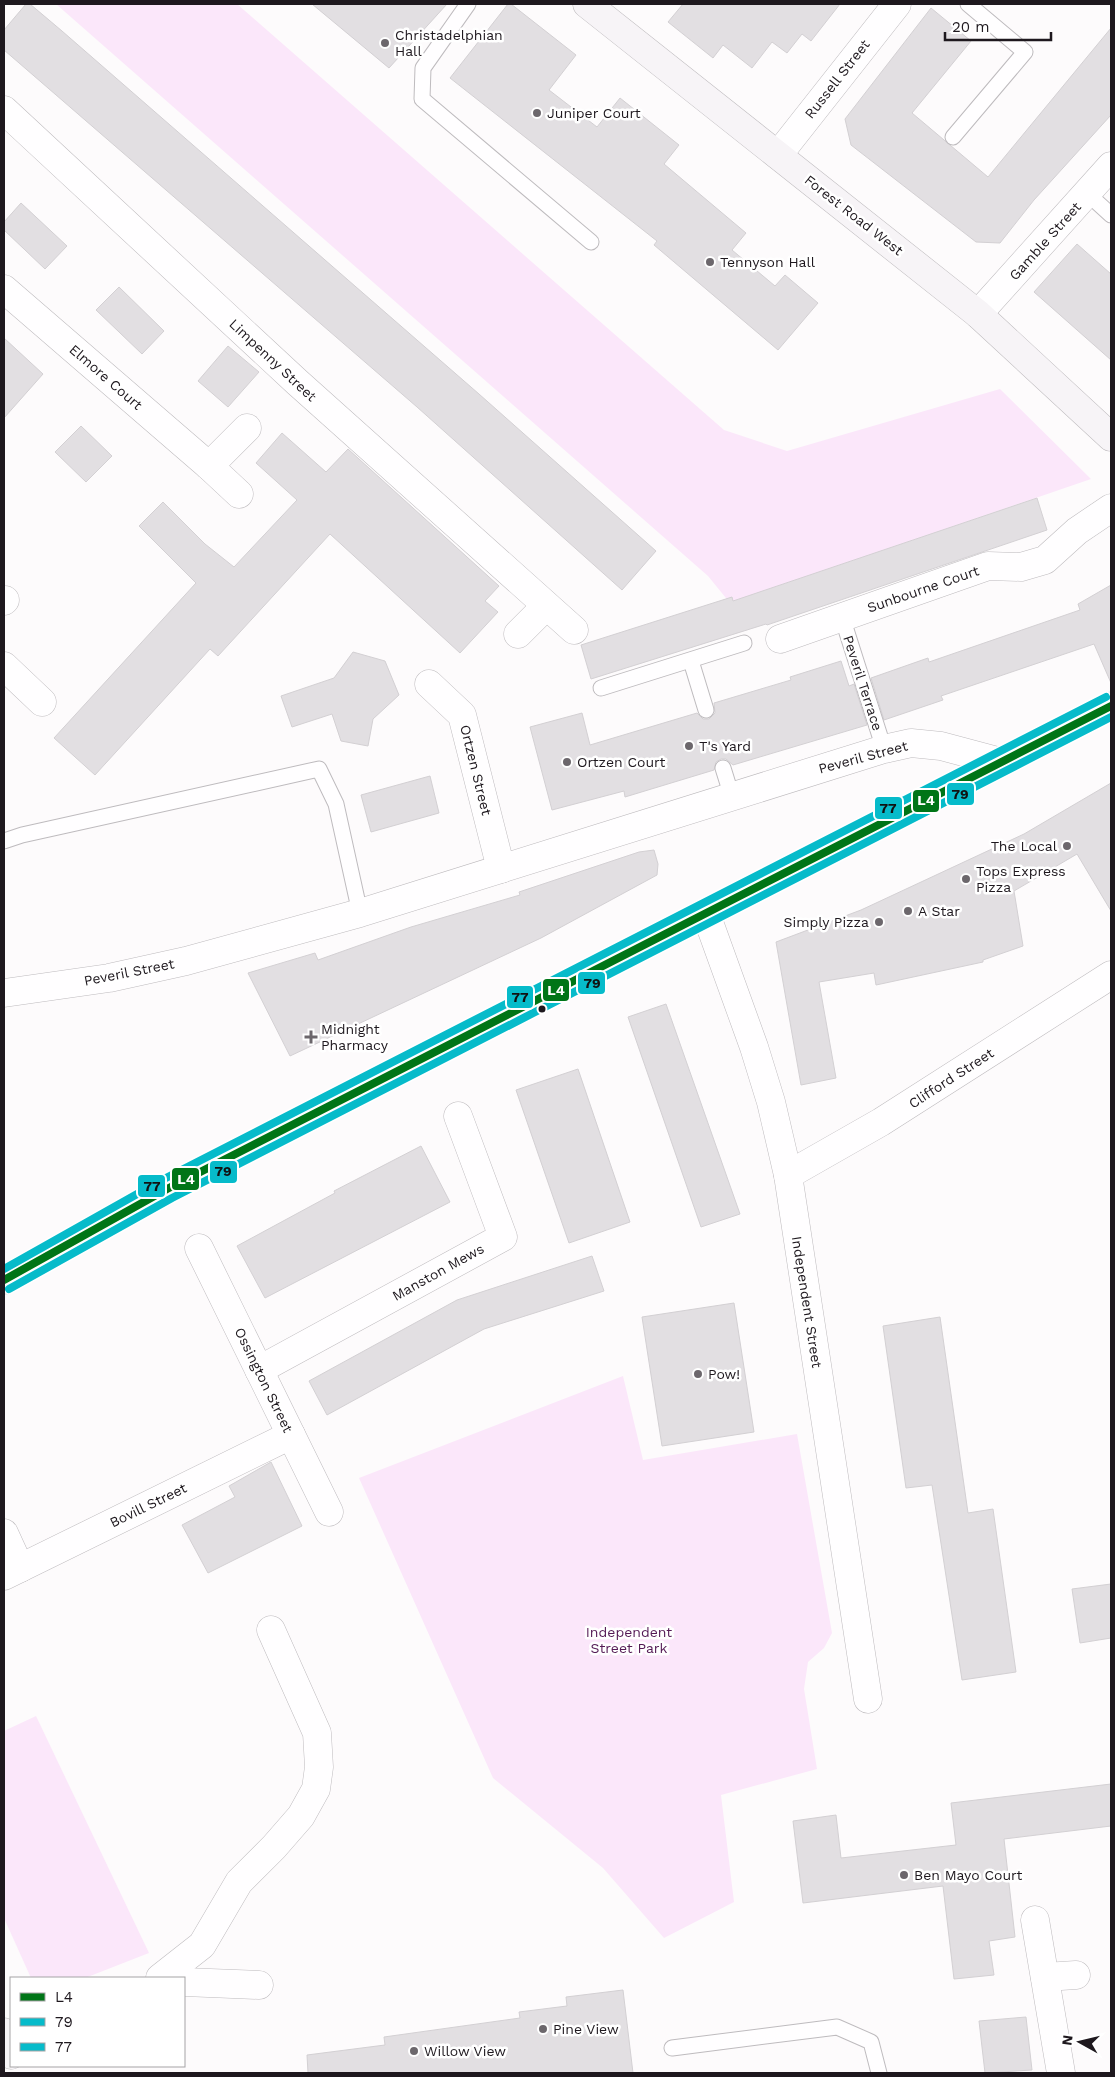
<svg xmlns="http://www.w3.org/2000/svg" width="1115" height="2077" font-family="'Work Sans',sans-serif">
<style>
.green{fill:#fbe7fa}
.building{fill:#e2dfe2;stroke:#d3d0d3}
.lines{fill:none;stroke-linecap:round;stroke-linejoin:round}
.lane-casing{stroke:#bebbbe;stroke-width:17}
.street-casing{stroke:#bebbbe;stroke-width:29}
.secondary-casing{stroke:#bebbbe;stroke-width:29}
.primary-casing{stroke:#dad8da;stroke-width:29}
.lane{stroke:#fffeff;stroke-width:15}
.street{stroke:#fffeff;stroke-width:28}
.secondary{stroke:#f7f4f7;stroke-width:28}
.primary{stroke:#f0eaf0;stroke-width:28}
.bus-1-casing{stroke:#fff;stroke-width:11}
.bus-2-casing{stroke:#fff;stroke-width:11}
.bus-3-casing{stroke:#fff;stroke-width:11}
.bus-1{stroke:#007517;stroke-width:8}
.bus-2{stroke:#06bbca;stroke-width:8}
.bus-3{stroke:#06bbca;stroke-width:8}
.poi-dot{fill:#6c676c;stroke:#fff;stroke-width:2}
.bus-dot{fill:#1e181e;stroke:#fff;stroke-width:2}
.labels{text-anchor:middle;stroke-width:5;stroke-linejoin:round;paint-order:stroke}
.poi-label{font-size:14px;fill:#1e181e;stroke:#fff;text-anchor:start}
.street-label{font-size:14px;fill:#1e181e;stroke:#fff}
.park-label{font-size:14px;fill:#541a55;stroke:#fff}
.line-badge{stroke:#fff;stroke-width:2}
.badge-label{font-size:14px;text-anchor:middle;font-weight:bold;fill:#fff}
.pale-badge-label{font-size:14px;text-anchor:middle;font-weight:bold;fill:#111}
</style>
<rect width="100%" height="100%" fill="#fdfbfc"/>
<g class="green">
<polygon points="56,4 237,4 724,430 787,451 1000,389 1091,479 730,603 708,576"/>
<polygon points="623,1376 643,1460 797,1434 832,1633 824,1648 808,1662 804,1689 817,1769 721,1795 734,1902 664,1938 603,1868 493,1778 359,1478"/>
<polygon points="36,1716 149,1953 85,1978 31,1978 4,1918 4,1731"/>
</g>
<g class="building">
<polygon points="26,4 30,4 62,31 479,394 656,551 622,590 417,407 4,50 4,30"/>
<polygon points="312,4 447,4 389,68"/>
<polygon points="508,4 511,4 576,55 549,90 597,127 620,98 679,145 664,164 746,233 732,250 775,286 785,275 818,303 778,350 654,245 657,241 450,78"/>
<polygon points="683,4 840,4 811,41 802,34 787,53 772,42 752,68 723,45 713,58 668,22"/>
<polygon points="931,8 971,41 912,113 988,177 1111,28 1111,115 1034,200 1000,243 976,242 851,145 845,119"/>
<polygon points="21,203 67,246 45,269 4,230 4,222"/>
<polygon points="1077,244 1111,274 1111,360 1034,292"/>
<polygon points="119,287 164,331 142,354 96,310"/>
<polygon points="4,338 43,374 4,418"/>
<polygon points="228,346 259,372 228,407 198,381"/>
<polygon points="81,426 112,456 86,482 55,452"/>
<polygon points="282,433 326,472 348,449 499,586 485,601 498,612 460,653 330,534 218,656 210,649 95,775 54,738 196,583 139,526 163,502 205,544 234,567 297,500 256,463"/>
<polygon points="1037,498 1047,530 767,625 766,624 591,679 581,645 732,597 733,601"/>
<polygon points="1111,585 1111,683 1094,644 941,696 943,700 884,720 871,678 928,658 929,662 1080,610 1078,604"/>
<polygon points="353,652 385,661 399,695 373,719 368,746 341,741 332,714 292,727 281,696 334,678"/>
<polygon points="841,661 849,686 854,684 867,725 733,765 726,759 721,759 716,762 714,770 625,797 624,791 552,810 530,727 582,713 590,745 697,713 703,719 709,719 715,713 714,703 791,680 790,677"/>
<polygon points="430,776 439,813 371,832 361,795"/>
<polygon points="1111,783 1111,911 1077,854 1014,891 1023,946 983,960 983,962 876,985 874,973 819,982 836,1078 801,1085 776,942 861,910 1024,834"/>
<polygon points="654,850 658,864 657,875 541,938 290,1056 248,973 315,953 318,960 411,927 520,895 519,892 639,852"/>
<polygon points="666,1004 740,1214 701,1227 628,1017"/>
<polygon points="578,1069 630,1222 569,1243 516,1090"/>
<polygon points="421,1146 450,1202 265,1298 237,1246 335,1193 334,1191"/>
<polygon points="592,1256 604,1291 484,1329 327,1415 309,1381 457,1300"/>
<polygon points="734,1303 754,1432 662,1446 642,1317"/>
<polygon points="940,1317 968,1513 993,1509 1016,1672 962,1680 932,1485 906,1488 883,1326"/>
<polygon points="271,1462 302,1526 208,1573 182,1525 235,1497 229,1486"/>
<polygon points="1111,1584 1111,1638 1080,1643 1072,1589"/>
<polygon points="1111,1784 1111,1826 1004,1839 1015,1937 989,1941 994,1975 954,1979 943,1886 803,1903 793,1821 836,1815 841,1858 956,1845 951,1803"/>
<polygon points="623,1990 633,2073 308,2073 307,2055 385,2045 384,2037 520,2018 519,2012 567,2006 566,1997"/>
<polygon points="1026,2017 1032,2070 985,2073 979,2021"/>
</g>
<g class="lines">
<g class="lane-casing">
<g id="lane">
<polyline points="468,4 423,68 422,99 591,242"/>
<polyline points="953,137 1025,52 968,4"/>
<polyline points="1088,194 1111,215"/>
<polyline points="842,617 884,749"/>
<polyline points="691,661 706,710"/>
<polyline points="601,688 744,643"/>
<polyline points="723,768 732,797"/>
<polyline points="4,841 22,835 319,769 336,804 360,913"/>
<polyline points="672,2048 837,2027 871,2042 879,2073"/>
</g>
</g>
<g class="street-casing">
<g id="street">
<polyline points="4,110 297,382 574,630"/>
<polyline points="778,155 897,4"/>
<polyline points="4,289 209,466 239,494"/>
<polyline points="978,314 1111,166"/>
<polyline points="209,466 247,428"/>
<polyline points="4,601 5,600"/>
<polyline points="518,634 546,606"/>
<polyline points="780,639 988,566 1021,567 1045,560 1077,531 1111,508"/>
<polyline points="4,666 42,702"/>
<polyline points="429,684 462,715 501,869"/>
<polyline points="706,914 754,1047 771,1102 788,1175 868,1699"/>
<polyline points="4,993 109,978 186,961 360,913 884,749 911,743 941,746 1001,762"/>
<polyline points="788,1175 881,1122 1111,975"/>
<polyline points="199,1248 329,1512"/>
<polyline points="259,1370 503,1237 458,1116"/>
<polyline points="4,1533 20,1568"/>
<polyline points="4,1576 291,1435"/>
<polyline points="1035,1920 1061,2073"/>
<polyline points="1045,1977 1076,1975"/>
<polyline points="160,1978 202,1945 239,1882 274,1847 301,1816 316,1789 319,1767 317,1733 271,1630"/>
<polyline points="184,1982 259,1985"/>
</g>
</g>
<g class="secondary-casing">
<g id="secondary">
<polyline points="587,4 978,314 1111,437"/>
<polyline points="4,2032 11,2055"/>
</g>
</g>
<g class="primary-casing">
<polyline id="primary" points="4,1280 167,1189 1111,706"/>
</g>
<use href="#lane" class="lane"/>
<use href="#street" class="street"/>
<use href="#secondary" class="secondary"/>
<use href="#primary" class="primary"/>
<g class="bus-1-casing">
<polyline id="bus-1" points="4,1280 167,1189 1111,706"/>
</g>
<g class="bus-2-casing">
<polyline id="bus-2" points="9,1289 172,1198 1111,717"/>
</g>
<g class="bus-3-casing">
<polyline id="bus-3" points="4,1269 162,1180 1106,697"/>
</g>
<use href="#bus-1" class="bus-1"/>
<use href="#bus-2" class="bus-2"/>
<use href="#bus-3" class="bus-3"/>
</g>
<g class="poi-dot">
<circle cx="385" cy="43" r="5"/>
<circle cx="537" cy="113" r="5"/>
<circle cx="710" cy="262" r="5"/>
<circle cx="689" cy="746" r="5"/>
<circle cx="567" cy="762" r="5"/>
<circle cx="1067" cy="846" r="5"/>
<circle cx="966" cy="879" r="5"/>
<circle cx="908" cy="911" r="5"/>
<circle cx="879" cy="922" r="5"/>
<path d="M308.5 1029.5h5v5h5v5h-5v5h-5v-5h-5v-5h5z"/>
<circle cx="698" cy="1374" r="5"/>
<circle cx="904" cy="1875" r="5"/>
<circle cx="543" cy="2029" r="5"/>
<circle cx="414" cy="2051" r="5"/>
</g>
<circle class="bus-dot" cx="542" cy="1009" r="4.5"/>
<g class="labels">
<g class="poi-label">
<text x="395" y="40">Christadelphian<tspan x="395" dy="16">Hall</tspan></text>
<text x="547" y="118">Juniper Court</text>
<text x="720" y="267">Tennyson Hall</text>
<text x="699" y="751">T's Yard</text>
<text x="577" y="767">Ortzen Court</text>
<text x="1057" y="851" text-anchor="end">The Local</text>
<text x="976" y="876">Tops Express<tspan x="976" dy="16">Pizza</tspan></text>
<text x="918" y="916">A Star</text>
<text x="869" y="927" text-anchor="end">Simply Pizza</text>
<text x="321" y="1034">Midnight<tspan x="321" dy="16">Pharmacy</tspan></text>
<text x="708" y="1379">Pow!</text>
<text x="914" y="1880">Ben Mayo Court</text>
<text x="553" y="2034">Pine View</text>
<text x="424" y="2056">Willow View</text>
</g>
<g class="street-label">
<text transform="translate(837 79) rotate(-52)" y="5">Russell Street</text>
<text transform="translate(854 215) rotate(38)" y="5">Forest Road West</text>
<text transform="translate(1045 241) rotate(-48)" y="5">Gamble Street</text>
<text transform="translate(273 360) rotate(43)" y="5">Limpenny Street</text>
<text transform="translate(106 377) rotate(41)" y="5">Elmore Court</text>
<text transform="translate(923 589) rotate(-19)" y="5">Sunbourne Court</text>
<text transform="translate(863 683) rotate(72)" y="5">Peveril Terrace</text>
<text transform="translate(863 757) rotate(-15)" y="5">Peveril Street</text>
<text transform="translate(476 770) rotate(76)" y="5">Ortzen Street</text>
<text transform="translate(129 972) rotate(-11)" y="5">Peveril Street</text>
<text transform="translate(951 1078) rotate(-33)" y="5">Clifford Street</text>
<text transform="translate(438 1272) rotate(-29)" y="5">Manston Mews</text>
<text transform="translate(807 1302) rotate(81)" y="5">Independent Street</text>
<text transform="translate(264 1380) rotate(64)" y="5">Ossington Street</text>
<text transform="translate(148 1505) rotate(-26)" y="5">Bovill Street</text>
</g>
<g class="park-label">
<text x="629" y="1637">Independent<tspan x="629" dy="16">Street Park</tspan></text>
</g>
</g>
<g class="line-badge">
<rect x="946" y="782" width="29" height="24" rx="5" fill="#06bbca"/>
<rect x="912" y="789" width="28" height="24" rx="5" fill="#007517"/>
<rect x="874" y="796" width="29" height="24" rx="5" fill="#06bbca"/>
<rect x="577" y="971" width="29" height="24" rx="5" fill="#06bbca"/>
<rect x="542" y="978" width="28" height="24" rx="5" fill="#007517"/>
<rect x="506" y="985" width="28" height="24" rx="5" fill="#06bbca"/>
<rect x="209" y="1160" width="29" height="24" rx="5" fill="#06bbca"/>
<rect x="171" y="1167" width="29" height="24" rx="5" fill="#007517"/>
<rect x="137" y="1174" width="29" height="24" rx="5" fill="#06bbca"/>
</g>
<g class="badge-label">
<text x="926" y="805">L4</text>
<text x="556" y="995">L4</text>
<text x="186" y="1184">L4</text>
</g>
<g class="pale-badge-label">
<text x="960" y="799">79</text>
<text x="888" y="813">77</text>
<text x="592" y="988">79</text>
<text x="520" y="1002">77</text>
<text x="223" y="1176">79</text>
<text x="152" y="1191">77</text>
</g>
<rect width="1115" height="2077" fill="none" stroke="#1e181e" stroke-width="10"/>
<rect x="10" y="1977" width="175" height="90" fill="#ffffff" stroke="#a5a3a5"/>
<rect x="20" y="1993" width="25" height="8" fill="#007517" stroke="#a5a3a5"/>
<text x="55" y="2002" font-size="15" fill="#1e181e">L4</text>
<rect x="20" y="2018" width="25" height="8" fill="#06bbca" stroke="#a5a3a5"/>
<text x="55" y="2027" font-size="15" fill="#1e181e">79</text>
<rect x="20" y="2043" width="25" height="8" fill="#06bbca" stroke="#a5a3a5"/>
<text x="55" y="2052" font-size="15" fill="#1e181e">77</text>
<g transform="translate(1080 2042) rotate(278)" stroke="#ffffff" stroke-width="4" paint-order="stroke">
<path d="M0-4L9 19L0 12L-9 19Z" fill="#1e181e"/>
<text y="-8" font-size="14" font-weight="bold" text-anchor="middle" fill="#1e181e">N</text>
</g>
<path d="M945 32v8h106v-8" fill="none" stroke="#1e181e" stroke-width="2.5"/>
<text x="952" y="32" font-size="15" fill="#1e181e" stroke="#ffffff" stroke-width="4" paint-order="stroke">20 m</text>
</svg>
